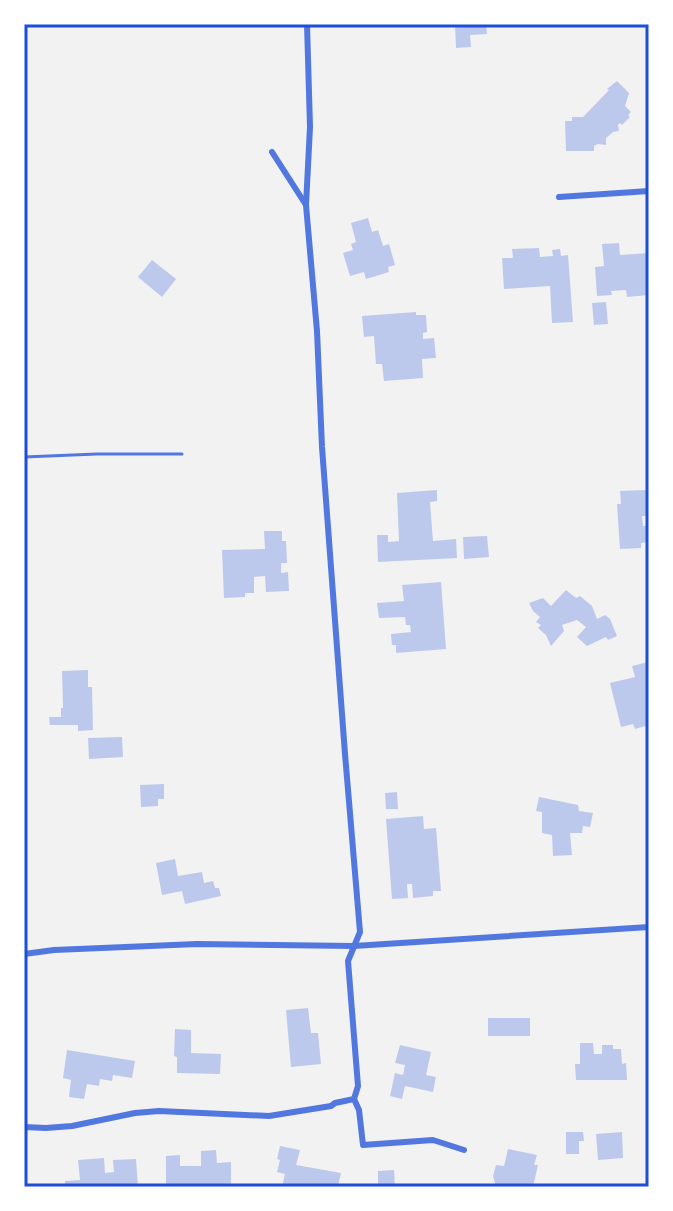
<svg xmlns="http://www.w3.org/2000/svg" width="673" height="1211" font-family="Bitter,serif">
<style>
.building{fill:#bdc9ec}
.lines{fill:none;stroke-linecap:round;stroke-linejoin:round}
.service{stroke:#5277de;stroke-width:3}
.minor{stroke:#5277de;stroke-width:6}
.neatline{fill:none;stroke:#1d4ed8;stroke-width:3}
</style>
<rect width="100%" height="100%" fill="#f2f2f2"/>
<g class="building">
<polygon points="455,24 486,24 487,34 470,35 471,47 456,48"/>
<polygon points="617,81 629,93 625,106 631,112 628,115 630,117 622,125 620,123 618,125 619,131 613,132 606,138 606,145 598,144 594,146 594,151 566,151 565,121 572,121 572,117 583,117 609,90 607,89"/>
<polygon points="368,218 372,232 378,230 383,246 389,244 395,265 388,267 389,272 366,279 364,272 350,276 343,253 353,250 351,244 356,242 351,223"/>
<polygon points="619,243 620,255 649,253 649,295 627,297 626,290 611,291 612,295 597,296 595,267 604,266 602,244"/>
<polygon points="539,248 540,257 553,256 552,250 560,249 561,256 568,255 573,322 552,323 550,286 504,289 502,258 513,258 512,249"/>
<polygon points="152,260 176,279 162,297 138,277"/>
<polygon points="606,302 608,324 594,325 592,303"/>
<polygon points="416,312 416,315 426,315 427,332 423,333 423,339 434,338 436,358 422,359 423,378 384,381 382,364 376,364 374,336 364,337 362,316"/>
<polygon points="437,490 437,501 430,502 433,541 456,539 457,558 378,562 377,535 388,535 388,542 399,541 397,493"/>
<polygon points="646,490 647,516 642,516 643,526 649,526 649,542 641,543 641,548 620,549 617,504 621,504 620,491"/>
<polygon points="264,531 282,531 282,541 286,541 287,563 281,563 281,573 288,572 289,591 266,592 265,576 254,577 254,593 245,593 245,597 224,598 222,550 265,549"/>
<polygon points="487,536 489,557 464,559 463,537"/>
<polygon points="441,582 446,649 396,653 396,645 392,645 391,634 411,632 410,625 406,625 405,617 379,618 377,603 404,601 402,585"/>
<polygon points="566,590 576,598 580,596 592,606 597,619 605,615 610,619 617,636 608,640 606,637 587,646 577,637 586,627 577,620 562,625 564,631 551,646 546,635 538,628 541,625 536,622 540,617 533,611 529,603 543,598 551,606"/>
<polygon points="648,662 649,725 635,729 633,724 621,727 610,683 635,677 632,666"/>
<polygon points="88,670 88,687 92,687 93,730 78,731 78,725 50,725 49,717 61,717 61,708 63,708 62,671"/>
<polygon points="122,737 123,757 89,759 88,738"/>
<polygon points="164,784 164,799 158,799 158,806 141,807 140,785"/>
<polygon points="397,792 398,809 386,809 385,793"/>
<polygon points="539,797 578,805 579,811 593,813 590,827 583,826 582,833 570,833 572,855 553,856 552,835 542,833 542,812 536,811"/>
<polygon points="423,816 424,829 436,828 441,891 433,891 433,896 413,898 412,884 407,884 408,898 392,899 386,819"/>
<polygon points="175,859 178,876 202,872 204,883 213,881 215,888 219,888 221,896 185,904 182,891 162,895 156,863"/>
<polygon points="308,1008 311,1033 318,1033 321,1064 291,1067 286,1010"/>
<rect x="488" y="1018" width="42" height="18"/>
<polygon points="175,1029 191,1030 191,1053 221,1054 220,1074 177,1073 177,1057 174,1056"/>
<polygon points="580,1043 593,1043 594,1054 602,1054 602,1045 613,1045 613,1049 621,1049 622,1064 626,1063 627,1080 576,1080 575,1064 580,1064"/>
<polygon points="400,1045 431,1052 426,1075 436,1077 433,1092 405,1086 402,1099 390,1096 395,1073 403,1075 405,1065 395,1063"/>
<polygon points="67,1050 135,1061 132,1078 113,1075 112,1081 100,1079 99,1086 87,1084 84,1099 69,1097 71,1080 63,1078"/>
<polygon points="566,1132 583,1132 584,1141 579,1141 579,1154 566,1154"/>
<polygon points="622,1132 623,1158 598,1160 596,1134"/>
<polygon points="280,1146 300,1150 296,1165 341,1173 338,1186 328,1184 327,1187 282,1187 285,1174 277,1172 280,1160 277,1159"/>
<polygon points="508,1149 537,1155 534,1165 538,1165 533,1187 496,1187 493,1176 496,1165 504,1166"/>
<polygon points="216,1150 217,1163 231,1162 231,1187 166,1187 166,1156 180,1155 180,1166 201,1166 201,1151"/>
<polygon points="104,1158 105,1173 114,1172 113,1160 136,1159 138,1187 65,1187 65,1181 80,1180 78,1160"/>
<polygon points="394,1170 395,1187 378,1187 378,1171"/>
</g>
<g class="lines">
<polyline class="service" points="24,457 97,454 182,454"/>
<g class="minor">
<polyline points="307,24 310,127 306,205 317,331 322,447 345,754 360,932 348,961 358,1086 354,1099"/>
<polyline points="272,152 306,205"/>
<polyline points="559,197 649,191"/>
<polyline points="24,954 54,950 197,944 354,946 649,927"/>
<polyline points="354,1099 359,1110 363,1145 433,1140 464,1150"/>
<polyline points="24,1127 46,1128 72,1126 135,1113 159,1111 269,1116 331,1106 335,1103 354,1099"/>
</g>
</g>
<rect width="673" height="1211" fill="none" stroke="#ffffff" stroke-width="52"/>
<rect x="26" y="26" width="621" height="1159" class="neatline"/>
</svg>
